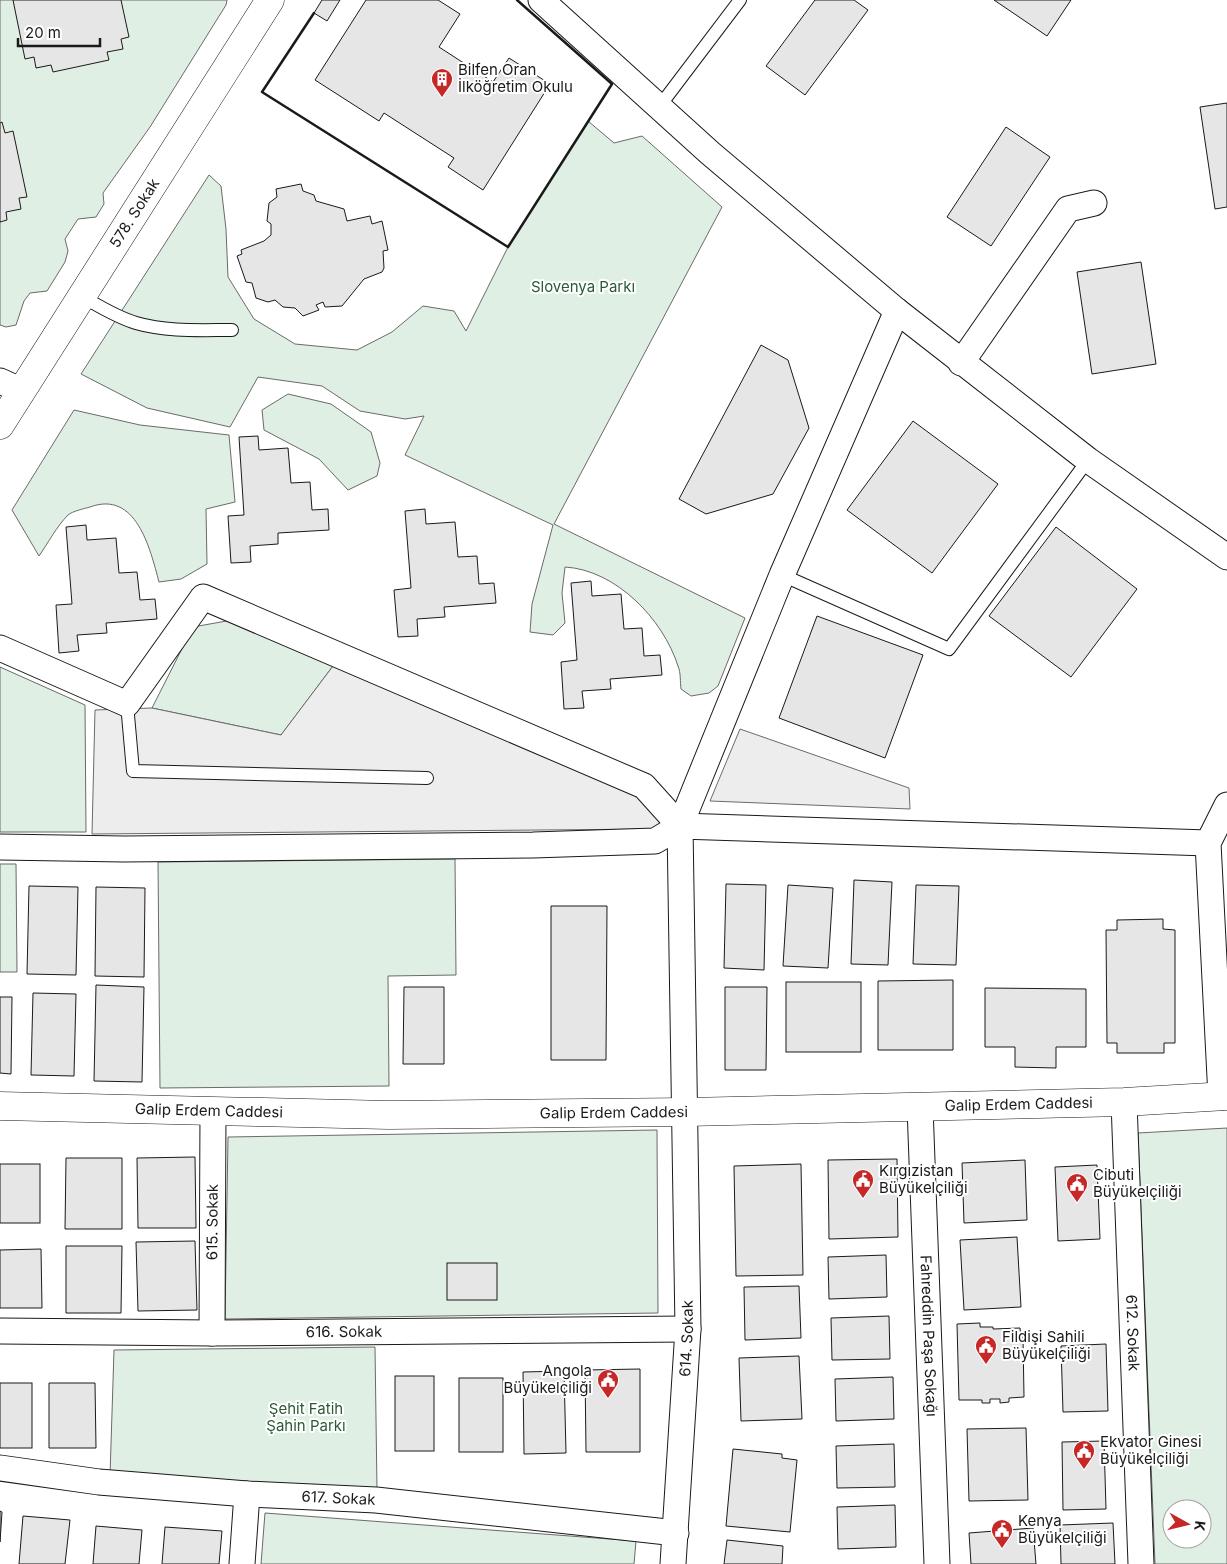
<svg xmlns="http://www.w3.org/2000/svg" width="1227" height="1564" font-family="Inter,sans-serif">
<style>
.green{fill:#e0efe3;stroke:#6a6a6a;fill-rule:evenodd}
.parking{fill:#ededed;stroke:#6a6a6a}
.building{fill:#e6e6e6;stroke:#1a1a1a}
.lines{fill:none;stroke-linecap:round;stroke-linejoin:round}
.service-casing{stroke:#1a1a1a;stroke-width:14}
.minor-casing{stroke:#1a1a1a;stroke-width:27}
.tertiary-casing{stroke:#1a1a1a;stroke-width:29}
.secondary-casing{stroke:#1a1a1a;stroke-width:29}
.service{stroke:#fff;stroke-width:12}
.minor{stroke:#fff;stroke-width:25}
.tertiary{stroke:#fff;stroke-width:28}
.secondary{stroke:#fff;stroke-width:28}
.wall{stroke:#1a1a1a;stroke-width:2.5}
.labels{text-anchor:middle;stroke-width:4;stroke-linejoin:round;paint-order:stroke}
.poi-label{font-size:15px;fill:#1a1a1a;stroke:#fff;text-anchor:start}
.street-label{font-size:15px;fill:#1a1a1a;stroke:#fff}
.park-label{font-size:15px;fill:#2b5a34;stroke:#fff}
</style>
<rect width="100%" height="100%" fill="#fff"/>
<g class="green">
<polygon points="0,0 227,0 226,5 150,127 103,193 104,204 96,217 78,219 65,239 68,251 65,262 47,291 30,293 24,301 16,325 6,327 0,325"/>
<path d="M588,121L614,143L642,136L722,207L554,524L745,618L718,686L709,693L691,696L681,689C680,682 681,673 678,666C663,619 616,570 565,567L562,593L565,623L553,635L530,632L532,604L553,525L405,455L424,416L405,419L360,411L322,386L258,377L230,427L147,408L81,374L209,175L221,186L226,229L228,277L254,319L295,344L357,350L392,332L423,306L454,311L466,331L508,247Z"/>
<polygon points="288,394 331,404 371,432 380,463 377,476 348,490 319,459 264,430 262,410"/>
<path d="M74,410L140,425L229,435L235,502L206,509L207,564L181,579L159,582C150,548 136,490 90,507C83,509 73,511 68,515C57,526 48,543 39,556L12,510Z"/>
<polygon points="232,620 336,662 281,735 152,708 193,627"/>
<polygon points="0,667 85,705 86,832 0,832"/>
<polygon points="455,859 456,975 388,976 389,1086 160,1088 158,862"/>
<polygon points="0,864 16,864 17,972 0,972"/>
<path d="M1227,1128V1564H1155L1138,1133ZM1172,1509H1202V1539H1172Z"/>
<polygon points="657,1130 658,1313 225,1319 228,1137"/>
<polygon points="375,1347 377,1490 110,1476 114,1350"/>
<polygon points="265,1513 636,1541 634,1564 261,1564"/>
</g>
<g class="parking">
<polygon points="336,662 644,796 662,823 652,829 92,834 95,710 152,708 281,735"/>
<polygon points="740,729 909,788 910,809 710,801"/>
</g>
<g class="building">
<polygon points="13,0 121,0 129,37 121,39 123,49 107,52 109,60 53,72 51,65 36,68 34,57 25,59"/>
<polygon points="322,0 340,0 327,21 314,13"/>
<polygon points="366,0 438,0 460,14 439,47 493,82 509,58 550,84 483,190 448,167 454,158 384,113 379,121 315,80"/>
<polygon points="815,0 854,0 868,10 805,95 766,66"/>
<polygon points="994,0 1071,0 1047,36"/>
<polygon points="1227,103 1227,207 1215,209 1200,107"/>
<polygon points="2,122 5,133 13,131 27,197 19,198 21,209 6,212 7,220 0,222 0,123"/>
<polygon points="1006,127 1050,157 991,246 947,217"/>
<polygon points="301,184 303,191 314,195 316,201 344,209 347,221 370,216 372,224 382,221 388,250 383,251 384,268 382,272 364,279 342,306 325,307 323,302 316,305 319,310 303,316 295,308 283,307 275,300 268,302 256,298 252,283 246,282 237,256 242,254 241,250 264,241 271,235 271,224 267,221 269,203 277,197 276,189"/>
<polygon points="1141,262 1156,364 1092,374 1077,272"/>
<polygon points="761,345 788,360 809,428 773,494 706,514 679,499"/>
<polygon points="913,421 998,484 932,573 847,510"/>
<polygon points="258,436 259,450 288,448 291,483 310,482 312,510 328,509 329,530 278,533 278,544 250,546 251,562 231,563 228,516 244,515 239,437"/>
<polygon points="425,509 426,524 455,522 458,557 477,556 479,584 494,583 496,603 444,607 445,617 417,619 418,636 398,637 394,590 411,588 405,511"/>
<polygon points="86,525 87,540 116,538 119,573 137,572 140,600 155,599 157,619 106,623 107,633 77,635 79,651 59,653 56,605 72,604 66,527"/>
<polygon points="1056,527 1137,589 1071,677 989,616"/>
<polygon points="591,581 592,596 621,594 624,629 642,628 644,656 660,655 662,675 610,679 611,689 582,691 584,708 564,709 561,662 577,660 571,583"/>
<polygon points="817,616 923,655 885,758 779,718"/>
<polygon points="854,880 892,882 888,965 851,964"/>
<polygon points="726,884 766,885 764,970 724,968"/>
<polygon points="788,885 833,888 828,968 783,966"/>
<polygon points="916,885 959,886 956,965 913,964"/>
<polygon points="29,886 78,887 76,975 27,974"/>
<polygon points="96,887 145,888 144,977 95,976"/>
<polygon points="551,906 607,906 606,1060 551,1060"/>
<polygon points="1163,919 1163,929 1175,930 1175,1043 1164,1043 1164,1053 1117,1053 1117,1043 1107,1043 1106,930 1117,930 1117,920"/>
<polygon points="953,980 953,1050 878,1050 878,981"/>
<rect x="786" y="982" width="75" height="70"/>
<polygon points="96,985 144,987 142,1082 94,1081"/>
<polygon points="404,987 444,987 444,1064 403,1064"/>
<polygon points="725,987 767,987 766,1070 725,1070"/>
<polygon points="985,988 1086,989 1086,1047 1056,1047 1056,1068 1015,1067 1015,1047 985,1047"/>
<polygon points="33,993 76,994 74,1076 31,1075"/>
<polygon points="0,997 12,997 11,1074 0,1073"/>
<polygon points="195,1157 196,1228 138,1228 137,1158"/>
<polygon points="66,1158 122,1158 122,1229 65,1229"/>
<polygon points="897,1159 898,1237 829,1239 828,1160"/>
<polygon points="1025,1160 1027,1220 964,1223 962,1163"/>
<rect x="0" y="1164" width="40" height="59"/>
<polygon points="801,1164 803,1275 736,1276 734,1166"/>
<polygon points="1097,1165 1100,1239 1058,1241 1055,1167"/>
<polygon points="1017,1237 1021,1307 964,1310 960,1240"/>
<polygon points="195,1241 197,1310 138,1311 136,1242"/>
<polygon points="66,1246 122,1246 121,1313 66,1313"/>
<polygon points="41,1249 42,1308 0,1308 0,1250"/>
<polygon points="886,1255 887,1297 829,1299 828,1257"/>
<rect x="447" y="1263" width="50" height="37"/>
<polygon points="799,1286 801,1338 745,1340 744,1287"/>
<polygon points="889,1316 890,1359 832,1360 831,1318"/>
<polygon points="980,1323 980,1327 993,1327 993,1329 1020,1328 1021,1337 1023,1337 1024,1397 1009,1398 1009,1402 1000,1403 1000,1399 990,1399 990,1403 982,1403 982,1400 959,1400 957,1324"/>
<polygon points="1106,1344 1108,1411 1063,1412 1061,1346"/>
<polygon points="799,1356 802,1419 741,1421 739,1358"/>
<polygon points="640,1369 640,1452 586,1452 585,1370"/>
<polygon points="564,1371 566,1453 524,1454 523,1372"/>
<rect x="395" y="1376" width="39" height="75"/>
<polygon points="893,1377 894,1419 836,1421 835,1379"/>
<rect x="459" y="1378" width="44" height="74"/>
<rect x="0" y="1383" width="32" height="65"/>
<polygon points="49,1383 95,1383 96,1448 49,1448"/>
<polygon points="1026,1428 1028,1500 969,1501 967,1429"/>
<polygon points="1104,1441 1106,1509 1063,1510 1062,1442"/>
<polygon points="894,1444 895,1487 837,1488 836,1446"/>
<polygon points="733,1449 782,1454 782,1458 797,1460 790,1532 726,1526"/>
<polygon points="895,1505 896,1547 838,1549 837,1507"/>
<polygon points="0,1511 2,1512 0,1542"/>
<polygon points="23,1516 70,1520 65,1564 19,1564"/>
<polygon points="1113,1523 1115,1564 1061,1564 1060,1525"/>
<polygon points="96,1526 142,1530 139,1564 93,1564"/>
<polygon points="165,1527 222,1531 219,1564 162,1564"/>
<polygon points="1033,1528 1036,1564 971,1564 969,1533"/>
<polygon points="727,1540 783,1546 782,1564 724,1564"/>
</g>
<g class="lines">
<g class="service-casing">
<g id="service">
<polyline points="659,107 740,0"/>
<path d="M81,296C99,306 116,317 136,323C167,332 200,330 232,330"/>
<polyline points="782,575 949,649 1088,460"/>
<polyline points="127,704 133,771 427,778"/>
</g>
</g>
<g class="minor-casing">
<g id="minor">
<polyline points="541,0 710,153 897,311 1088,460 1227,557"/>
<polyline points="961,363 1068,209 1094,203"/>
<polyline points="0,381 22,391"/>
<polyline points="0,648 127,704 203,597 644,786 680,826"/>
<polyline points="0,847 124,849 533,845 655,841 680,826 1208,843"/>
<polyline points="1221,1097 1208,843 1227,805"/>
<path id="s1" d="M1124,1102L1141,1564"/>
<path id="s2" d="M920,1107L937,1564"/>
<path id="s3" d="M0,1331L212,1333L688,1329"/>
<path id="s4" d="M212,1333L213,1111"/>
<path id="s5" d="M0,1468L99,1482L247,1494L376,1500L676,1533"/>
<polyline points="242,1564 247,1494"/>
<path id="s6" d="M673,1564L688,1329L680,826L782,575L897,311"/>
</g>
</g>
<g class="tertiary-casing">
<g id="tertiary">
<path id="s7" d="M0,425L270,0"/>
</g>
</g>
<g class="secondary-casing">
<g id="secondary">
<path id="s8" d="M0,1106L389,1115L686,1112L1124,1102L1227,1096"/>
</g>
</g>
<use href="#service" class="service"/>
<use href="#minor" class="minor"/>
<use href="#tertiary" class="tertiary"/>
<use href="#secondary" class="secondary"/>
<polyline class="wall" points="314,13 262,92 508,247 612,84 517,0"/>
</g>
<defs>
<g id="building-pin" transform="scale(1.125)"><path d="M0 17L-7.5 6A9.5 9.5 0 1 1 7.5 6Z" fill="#c62828" stroke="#fff"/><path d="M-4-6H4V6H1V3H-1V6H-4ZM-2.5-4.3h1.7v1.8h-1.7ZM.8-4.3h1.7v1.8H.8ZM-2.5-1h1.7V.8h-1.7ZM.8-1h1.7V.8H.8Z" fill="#fff"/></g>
<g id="civic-pin" transform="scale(1.125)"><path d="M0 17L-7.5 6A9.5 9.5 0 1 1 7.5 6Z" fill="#c62828" stroke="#fff"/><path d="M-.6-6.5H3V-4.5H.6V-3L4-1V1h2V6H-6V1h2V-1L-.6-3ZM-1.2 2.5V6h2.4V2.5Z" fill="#fff"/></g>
</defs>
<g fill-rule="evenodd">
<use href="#building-pin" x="442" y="79"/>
<use href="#civic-pin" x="863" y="1180"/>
<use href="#civic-pin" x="1077" y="1184"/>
<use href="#civic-pin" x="986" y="1346"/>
<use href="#civic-pin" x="608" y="1380"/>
<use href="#civic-pin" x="1084" y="1451"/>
<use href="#civic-pin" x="1002" y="1530"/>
</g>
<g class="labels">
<g class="poi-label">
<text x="458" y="75">Bilfen Oran<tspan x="458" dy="17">İlköğretim Okulu</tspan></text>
<text x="879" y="1176">Kırgızistan<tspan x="879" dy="17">Büyükelçiliği</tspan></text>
<text x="1093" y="1180">Cibuti<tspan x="1093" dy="17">Büyükelçiliği</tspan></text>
<text x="1002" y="1342">Fildişi Sahili<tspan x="1002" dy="17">Büyükelçiliği</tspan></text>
<text x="592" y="1376" text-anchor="end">Angola<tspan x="592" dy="17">Büyükelçiliği</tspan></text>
<text x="1100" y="1447">Ekvator Ginesi<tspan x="1100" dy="17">Büyükelçiliği</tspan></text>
<text x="1018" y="1526">Kenya<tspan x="1018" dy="17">Büyükelçiliği</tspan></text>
</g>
<g class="street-label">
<text dy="5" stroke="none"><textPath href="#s7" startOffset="251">578. Sokak</textPath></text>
<text dy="5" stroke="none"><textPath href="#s8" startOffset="1019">Galip Erdem Caddesi</textPath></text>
<text dy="5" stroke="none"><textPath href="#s8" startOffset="209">Galip Erdem Caddesi</textPath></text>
<text dy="5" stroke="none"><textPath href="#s8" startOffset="614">Galip Erdem Caddesi</textPath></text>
<text dy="5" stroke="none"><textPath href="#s4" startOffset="111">615. Sokak</textPath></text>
<text dy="5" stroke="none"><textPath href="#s3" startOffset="344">616. Sokak</textPath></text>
<text dy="5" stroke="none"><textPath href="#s1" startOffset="231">612. Sokak</textPath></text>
<text dy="5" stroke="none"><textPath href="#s2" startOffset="229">Fahreddin Paşa Sokağı</textPath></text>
<text dy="5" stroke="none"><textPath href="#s6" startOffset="226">614. Sokak</textPath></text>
<text dy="5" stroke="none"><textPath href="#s5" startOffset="340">617. Sokak</textPath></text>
</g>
<g class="park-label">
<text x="583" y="292">Slovenya Parkı</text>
<text x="306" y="1414">Şehit Fatih<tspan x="306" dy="17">Şahin Parkı</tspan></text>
</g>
</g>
<g transform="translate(1187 1524) rotate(98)"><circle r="24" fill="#ffffff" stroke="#a3a3a3"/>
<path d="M0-4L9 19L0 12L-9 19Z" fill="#c62828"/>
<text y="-8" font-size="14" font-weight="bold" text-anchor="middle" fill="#1a1a1a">K</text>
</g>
<path d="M18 38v8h82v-8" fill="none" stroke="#1a1a1a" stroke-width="2.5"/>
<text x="25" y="38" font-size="15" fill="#1a1a1a" stroke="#ffffff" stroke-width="4" paint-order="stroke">20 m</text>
</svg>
